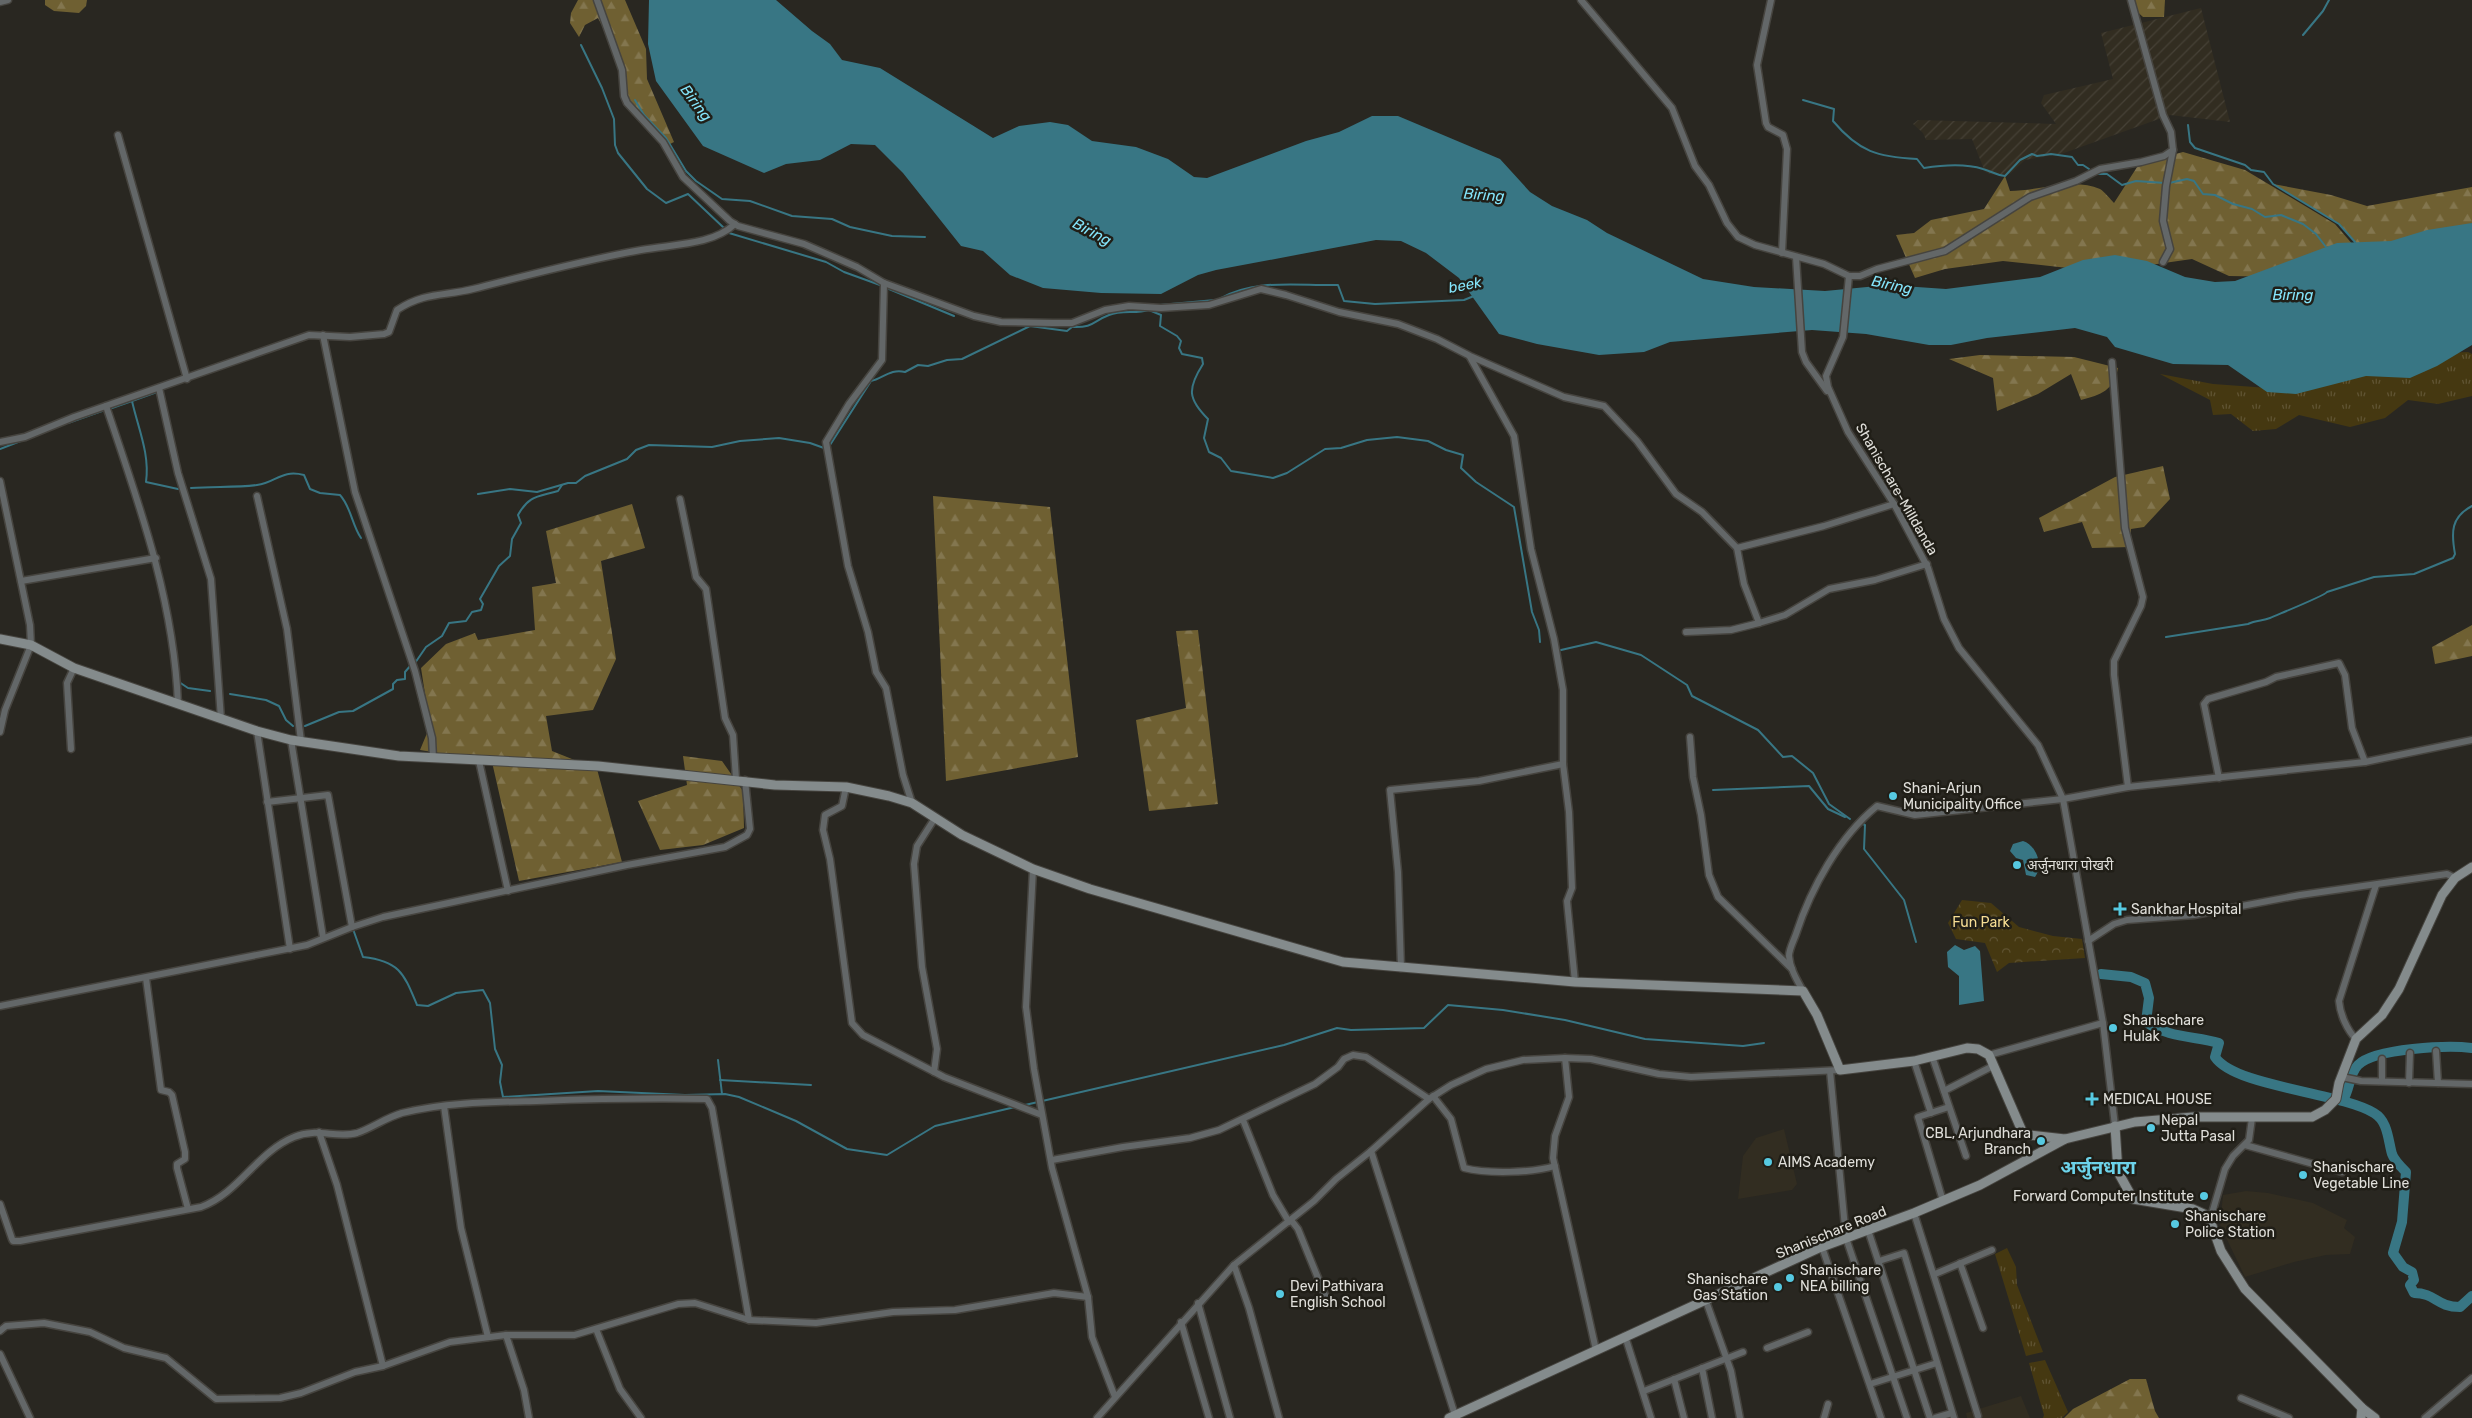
<svg xmlns="http://www.w3.org/2000/svg" width="2472" height="1418" font-family="Rubik,'Noto Sans Devanagari',sans-serif">
<style>
.built{fill:#322d21}
.industrial{fill:url(#industrial-furrows)}
.grass{fill:url(#grass-tufts)}
.forest{fill:url(#forest-firs)}
.park{fill:url(#park-crowns)}
.water{fill:#387684}
.lines{fill:none;stroke-linecap:round;stroke-linejoin:round}
.stream{stroke:#387684;stroke-width:2}
.river{stroke:#387684;stroke-width:10}
.street-casing{stroke:#46443f;stroke-width:9}
.secondary-casing{stroke:#46443f;stroke-width:11}
.street{stroke:#636768;stroke-width:6}
.secondary{stroke:#848b8c;stroke-width:9}
.poi-dot{fill:#56c9e1;stroke:#201e17;stroke-width:2}
.labels{text-anchor:middle;stroke-width:5;stroke-linejoin:round;paint-order:stroke}
.street-label{font-size:14px;fill:#e0dfda;stroke:#201e17}
.poi-label{font-size:14px;fill:#e0dfda;stroke:#201e17;text-anchor:start}
.park-label{font-size:14px;fill:#f7de94;stroke:#201e17}
.water-label{font-size:15px;font-style:italic;fill:#84e5fb;stroke:#201e17}
.district-label{font-size:19px;font-weight:bold;fill:#6dd3ea;stroke:#201e17}
</style>
<defs>
<pattern id="industrial-furrows" width="10" height="10" patternUnits="userSpaceOnUse" patternTransform="scale(1.25)"><rect width="10" height="10" fill="#322d21"/><path d="M-1 1l2-2M0 10L10 0M9 11l2-2" fill="none" stroke="#464136"/></pattern>
<pattern id="grass-tufts" width="24" height="20" patternUnits="userSpaceOnUse" patternTransform="scale(1.25)"><rect width="24" height="20" fill="#453811"/><path d="M3 7l-1-3M5 7V3M7 7l1-3M15 17l-1-3M17 17v-4M19 17l1-3" fill="none" stroke="#605433"/></pattern>
<pattern id="forest-firs" width="22" height="20" patternUnits="userSpaceOnUse" patternTransform="scale(1.25)"><rect width="22" height="20" fill="#6f6032"/><path d="M5 1l3.5 6h-7zM16 11l3.5 6h-7z" fill="#83764f"/></pattern>
<pattern id="park-crowns" width="20" height="18" patternUnits="userSpaceOnUse" patternTransform="scale(1.25)"><rect width="20" height="18" fill="#453811"/><path d="M2 6a3 3 0 1 1 6 0M12 15a3 3 0 1 1 6 0" fill="none" stroke="#605433"/></pattern>
</defs>
<rect width="100%" height="100%" fill="#292721"/>
<g class="built">
<polygon points="1784,1129 1797,1184 1792,1190 1738,1199 1743,1156 1756,1138"/>
<polygon points="2246,1191 2268,1193 2313,1203 2347,1220 2344,1228 2355,1237 2350,1254 2326,1255 2294,1262 2245,1277 2220,1225 2223,1195"/>
<polygon points="2021,1396 2030,1418 1967,1418 1966,1413"/>
</g>
<polygon class="industrial" points="2201,8 2230,122 2170,115 2064,153 2025,160 2010,174 1994,175 1985,172 1972,139 1926,140 1923,133 1913,124 1918,120 2056,124 2041,103 2044,95 2113,79 2101,33"/>
<g class="grass">
<polygon points="2468,352 2472,354 2472,396 2438,404 2408,400 2385,418 2350,427 2299,415 2276,429 2253,431 2231,414 2213,415 2210,400 2160,374 2213,384 2282,389 2422,354"/>
<polygon points="2007,1248 2016,1267 2017,1285 2043,1352 2026,1356 1995,1254"/>
<polygon points="2045,1360 2068,1412 2062,1418 2043,1418 2044,1415 2029,1363"/>
</g>
<g class="forest">
<polygon points="45,0 87,0 86,6 79,13 54,11 45,5"/>
<polygon points="578,0 625,0 646,49 647,79 674,142 666,146 631,111 625,93 626,75 621,62 598,18 585,25 579,37 570,23 571,13"/>
<polygon points="2132,0 2165,0 2164,17 2143,17 2132,7"/>
<path d="M2183,152L2245,170L2335,224L2354,246L2296,277L2229,276L2192,259L2136,267L2068,268L2003,261L1945,269L1915,278L1896,235L1914,233L1931,220L1984,209L2005,176L2010,191C2038,191 2073,177 2100,189C2105,192 2110,199 2114,203L2139,164Z"/>
<polygon points="2273,184 2331,195 2367,206 2472,187 2472,223 2442,238 2360,247 2339,224"/>
<path d="M1980,355L2074,357L2118,368C2114,390 2101,395 2081,400L2071,374L2038,394L1997,411L1993,378L1949,359Z"/>
<polygon points="2163,466 2170,499 2144,527 2131,529 2131,547 2092,548 2082,522 2044,532 2039,518 2115,477"/>
<polygon points="933,496 1050,507 1078,757 946,781"/>
<polygon points="632,504 645,548 601,561 616,659 593,710 546,716 552,751 597,769 622,862 519,881 492,762 420,750 430,726 421,668 446,644 475,633 478,640 535,630 532,587 556,583 546,531"/>
<polygon points="2472,625 2472,656 2435,664 2432,647"/>
<polygon points="1198,630 1218,804 1149,811 1136,720 1186,708 1176,631"/>
<polygon points="683,756 722,761 743,791 744,828 703,845 660,850 638,801 687,785"/>
<polygon points="2130,1379 2146,1379 2155,1411 2159,1418 2064,1418 2073,1409"/>
</g>
<polygon class="park" points="1962,900 1991,903 2019,927 2053,936 2082,939 2085,958 2009,963 1997,972 1985,943 1956,939 1948,923"/>
<g class="water">
<polygon points="649,0 776,0 812,31 830,44 842,60 880,68 993,138 1019,126 1050,122 1068,125 1092,141 1136,147 1168,159 1194,177 1207,178 1306,141 1339,132 1372,116 1398,116 1500,159 1530,192 1552,206 1587,220 1607,233 1703,279 1754,287 1825,291 1888,285 1946,289 2040,277 2083,260 2115,255 2147,261 2185,277 2215,282 2235,281 2337,243 2391,241 2427,230 2472,223 2472,345 2437,366 2410,378 2366,376 2296,394 2267,392 2228,365 2173,364 2115,347 2107,337 2075,328 1987,338 1951,345 1929,345 1866,334 1812,330 1670,342 1644,352 1599,355 1537,344 1499,334 1459,278 1426,253 1401,241 1376,240 1216,270 1198,275 1161,294 1101,293 1043,288 1010,275 983,251 961,246 903,173 875,145 851,144 820,160 786,164 764,173 703,146 656,81 648,44"/>
<path d="M2023,841C2036,845 2044,865 2035,877L2026,875L2023,860L2016,858L2010,851L2013,844Z"/>
<polygon points="1955,945 1964,950 1975,946 1980,951 1984,1001 1959,1005 1959,976 1948,967 1947,952"/>
</g>
<g class="lines">
<g class="stream">
<polyline points="2303,35 2323,11 2329,0"/>
<polyline points="581,45 602,88 614,119 615,145 618,153 647,189 666,203 688,194 724,228"/>
<polyline points="635,100 644,115 666,138 686,171 696,181 722,199 750,201 792,216 832,219 850,227 892,236 925,237"/>
<path d="M1803,100L1834,109L1833,121C1859,152 1878,157 1917,159L1924,168C1943,165 1964,163 1983,169C1991,171 1995,175 2005,176L2020,160L2032,154L2037,156L2051,154L2072,157L2078,165H2083L2089,169"/>
<polyline points="2188,125 2190,142 2195,148 2245,165 2251,170 2264,172 2273,184 2339,224 2355,242"/>
<polyline points="2095,174 2107,174 2122,185 2136,181 2165,183"/>
<polyline points="2169,183 2187,179 2194,181 2203,194 2215,195 2233,204 2252,209 2265,217 2281,215 2303,224 2316,234 2326,247"/>
<polyline points="729,233 826,262 844,272 880,285"/>
<polyline points="889,289 954,316"/>
<path d="M1219,299C1256,278 1298,286 1338,285L1344,301L1375,304L1464,300L1474,296"/>
<polyline points="1160,305 1215,300"/>
<path d="M1149,310L1161,315L1160,326L1177,336L1181,341L1179,348L1182,354L1202,358L1203,364C1187,389 1188,399 1208,419L1204,438L1209,452L1221,458L1231,471L1273,478L1287,473L1325,449L1341,448L1367,440L1397,437L1428,441L1446,450L1463,455L1461,468L1476,482L1514,507L1532,612L1539,630L1540,642"/>
<polyline points="132,401 157,392"/>
<path d="M112,408L132,401C138,428 150,454 146,482L178,489"/>
<polyline points="68,423 102,411"/>
<path d="M830,445L871,381C882,379 891,368 905,372L918,365L928,366L947,360L962,359L1030,326L1067,331L1072,327C1094,328 1093,321 1109,315C1122,310 1136,314 1149,310"/>
<polyline points="0,449 54,428"/>
<path d="M191,488C212,486 235,488 257,485C276,483 281,469 304,475L310,489L320,493L340,495C351,507 352,525 361,538"/>
<polyline points="478,494 510,489 537,492 568,483 576,483 585,476 627,459 636,450 649,445 712,447 740,441 779,438 810,443 824,448"/>
<path d="M2166,637L2248,624C2256,620 2263,621 2270,618C2279,614 2324,596 2327,592L2374,577L2414,574L2453,558L2455,554C2451,532 2451,517 2472,506"/>
<polyline points="1561,650 1596,642 1641,655 1687,685 1692,696 1758,730 1783,757 1792,756 1813,773 1829,804 1850,819"/>
<path d="M415,663L426,647L442,636L449,623L466,621L472,612L481,610L483,604L480,599L499,566L510,556L512,539L521,523L518,515C529,495 538,497 558,491L562,485"/>
<polyline points="179,682 188,688 210,691"/>
<polyline points="230,694 266,700 279,706 286,720 293,726"/>
<polyline points="305,726 339,712 353,711 393,689 393,684 397,680 405,679 405,672 411,665"/>
<polyline points="1713,790 1809,786 1828,809 1845,817"/>
<polyline points="1861,823 1865,825 1864,849 1904,900 1916,942"/>
<path d="M353,929L363,957C400,961 404,974 417,1005L428,1006L456,993L483,990L490,1003L495,1049L502,1065L500,1082L503,1097L598,1091L685,1095L725,1094L739,1097L796,1121L847,1149L887,1155L935,1126L1015,1107"/>
<polyline points="718,1060 722,1094"/>
<polyline points="720,1080 811,1085"/>
<polyline points="1025,1105 1284,1045 1337,1028 1351,1030 1424,1028 1448,1005 1503,1010 1565,1020 1645,1039 1743,1046 1764,1043"/>
</g>
<g class="river">
<path d="M2101,974L2131,977L2145,983L2149,998L2146,1022C2168,1038 2195,1036 2219,1043L2215,1057C2235,1087 2339,1092 2374,1113C2388,1121 2388,1140 2392,1154C2394,1160 2401,1167 2406,1172L2402,1222L2393,1253L2403,1267L2412,1272L2414,1280L2410,1285L2414,1293C2436,1293 2436,1307 2460,1307L2472,1296"/>
<path d="M2343,1100C2350,1089 2349,1074 2358,1065C2375,1048 2449,1045 2472,1048"/>
</g>
<g class="street-casing">
<g id="street">
<polyline points="597,0 622,70 624,96 627,103 663,142 683,177 730,221 738,226 804,244 857,267 884,283 882,360 849,404 826,442 848,566 868,632 876,672 886,688 903,775 912,803"/>
<polyline points="1581,0 1672,108 1695,166 1709,185 1727,223 1738,237 1755,245 1824,264 1849,276 1860,276 1877,269 1945,251 2030,197 2076,181 2100,169 2141,162 2164,156 2173,150 2171,132 2163,115 2131,0"/>
<polyline points="1771,0 1757,65 1766,123 1768,127 1783,135 1787,149 1782,253"/>
<polyline points="0,2 8,0"/>
<polyline points="118,135 187,379"/>
<polyline points="1796,257 1802,352 1806,362 1827,391"/>
<polyline points="2163,262 2170,249 2163,221 2166,186 2173,150"/>
<polyline points="1849,276 1843,337 1826,376 1828,387 1848,432 1894,504 1928,568 1944,619 1959,648 2038,745 2063,799 2103,1023 2115,1126"/>
<polyline points="884,283 974,316 1001,322 1053,323 1072,323 1105,310 1129,306 1161,308 1209,305 1261,289 1286,295 1339,312 1398,324 1437,339 1470,356 1564,397 1604,406 1637,441 1676,494 1702,512 1737,548 1744,584 1759,623 1785,615 1829,589 1875,580 1927,564"/>
<polyline points="323,335 355,492 415,671 432,738 433,758"/>
<polyline points="1470,357 1514,436 1531,549 1554,639 1563,690 1563,764 1569,812 1572,888 1567,901 1575,982"/>
<polyline points="2112,362 2125,528 2143,597 2141,606 2114,661 2114,675 2128,787"/>
<polyline points="159,388 178,473 211,579 221,719"/>
<path d="M106,406C139,504 174,600 178,704"/>
<path d="M0,442L25,437L74,417L309,335L350,337L384,334L389,332L397,310C424,292 445,296 473,289C529,275 584,260 641,250C672,244 711,246 735,224"/>
<polyline points="0,481 30,625 31,645 5,710 0,732"/>
<polyline points="257,496 287,629 301,741"/>
<polyline points="680,499 696,577 706,589 725,718 733,735 736,779"/>
<polyline points="1737,548 1824,526 1894,504"/>
<polyline points="21,581 156,558"/>
<polyline points="1686,632 1731,630 1759,623"/>
<polyline points="257,731 290,949"/>
<polyline points="1690,737 1693,777 1701,815 1709,875 1718,897 1792,969"/>
<polyline points="291,740 323,937"/>
<polyline points="71,749 67,683 74,668"/>
<polyline points="479,761 508,891"/>
<polyline points="2219,778 2204,704 2208,699 2266,682 2276,677 2339,663 2345,675 2352,728 2365,762"/>
<polyline points="846,787 842,806 825,815 823,830 830,859 852,1023 863,1035 944,1077 1042,1115"/>
<polyline points="267,802 328,795 352,927"/>
<polyline points="1033,869 1026,1007 1034,1069 1052,1168 1088,1297 1092,1337 1115,1397"/>
<polyline points="2088,941 2114,924 2127,920 2194,915 2300,895 2447,874 2455,878"/>
<polyline points="1401,968 1398,872 1390,790 1479,781 1563,764"/>
<polyline points="146,978 161,1090 169,1092 172,1095 185,1152 185,1159 177,1164 177,1168 188,1209"/>
<path d="M1803,991C1797,980 1790,969 1789,956C1789,949 1794,940 1796,934C1811,888 1839,837 1877,806L1915,815L2063,799L2128,787L2365,762L2472,740"/>
<polyline points="0,1006 307,945 352,927 383,917 627,865 725,847 747,835 750,829 745,780"/>
<path d="M2356,1039C2347,1030 2340,1014 2339,1001L2376,885"/>
<polyline points="2436,1051 2438,1083"/>
<polyline points="1989,1055 2103,1023"/>
<polyline points="1932,1056 1966,1156"/>
<polyline points="1565,1058 1569,1097 1555,1136 1553,1158 1596,1350"/>
<polyline points="1914,1061 1931,1113"/>
<polyline points="1830,1071 1846,1238 1907,1418"/>
<polyline points="934,1072 937,1049 922,967 914,864 917,846 935,818"/>
<polyline points="2342,1077 2361,1081 2472,1084"/>
<polyline points="2382,1081 2382,1059"/>
<polyline points="2409,1083 2410,1053"/>
<polyline points="1944,1091 1993,1066"/>
<path d="M1433,1096L1451,1119L1464,1168C1487,1174 1532,1173 1555,1166"/>
<polyline points="444,1106 461,1228 488,1337"/>
<polyline points="1243,1120 1273,1195 1289,1222"/>
<polyline points="319,1132 337,1185 383,1366"/>
<polyline points="2245,1145 2342,1172"/>
<polyline points="1371,1151 1455,1415"/>
<polyline points="1052,1160 1123,1147 1190,1138 1219,1130 1315,1084 1338,1067 1344,1059 1353,1055 1366,1057 1429,1099"/>
<polyline points="1943,1201 1918,1117 1949,1107"/>
<path d="M0,1204L12,1239L13,1241H20L201,1207C239,1193 257,1152 294,1137C317,1127 336,1139 357,1133C372,1128 385,1118 402,1113C446,1102 492,1102 537,1101C594,1099 650,1098 707,1099L712,1108L749,1320"/>
<polyline points="1914,1213 1978,1416"/>
<polyline points="1291,1220 1298,1229 1329,1305"/>
<polyline points="2210,1220 2225,1169 2233,1156 2249,1140 2252,1118"/>
<polyline points="1868,1230 1930,1418"/>
<polyline points="1822,1247 1881,1418"/>
<polyline points="1879,1261 1904,1253 1954,1418"/>
<polyline points="1960,1263 1983,1328"/>
<polyline points="1234,1265 1249,1308 1279,1418"/>
<polyline points="1935,1274 1992,1250"/>
<polyline points="1706,1301 1731,1371 1740,1418"/>
<polyline points="1198,1303 1230,1418"/>
<polyline points="1181,1322 1209,1418"/>
<polyline points="596,1329 620,1389 641,1418"/>
<polyline points="0,1331 6,1326 44,1323 90,1332 124,1348 166,1358 216,1399 280,1398 301,1393 355,1372 383,1366 450,1342 506,1335 574,1335 678,1304 695,1303 749,1320 816,1323 893,1312 955,1310 1054,1293 1088,1297"/>
<polyline points="506,1335 524,1390 529,1418"/>
<polyline points="1625,1336 1651,1418"/>
<polyline points="1767,1348 1808,1332"/>
<polyline points="0,1354 30,1418"/>
<polyline points="1702,1368 1712,1418"/>
<polyline points="1674,1379 1684,1418"/>
<polyline points="1870,1384 1937,1363"/>
<polyline points="1644,1391 1743,1352"/>
<polyline points="2241,1398 2289,1418"/>
<polyline points="1097,1418 1234,1265 1314,1201 1336,1179 1371,1151 1429,1099 1451,1085 1486,1069 1523,1060 1565,1058 1591,1059 1659,1074 1691,1077 1840,1070"/>
<polyline points="1824,1418 1828,1404"/>
<polyline points="1935,1418 1952,1413"/>
<polyline points="2425,1418 2472,1378"/>
</g>
</g>
<g class="secondary-casing">
<g id="secondary">
<polyline points="0,639 31,645 74,668 257,731 291,740 399,756 598,766 775,785 846,787 889,796 912,803 962,835 1033,869 1090,889 1343,962 1575,982 1803,991 1817,1015 1840,1070 1914,1061 1967,1048 1978,1049 1989,1055 2022,1131 2029,1135 2065,1139"/>
<polyline points="2115,1126 2118,1172 2133,1199 2193,1209 2204,1214 2210,1220 2221,1251 2245,1289 2362,1408 2375,1418"/>
<polyline points="1449,1418 1819,1248 1914,1213 1980,1185 2065,1139 2135,1122 2193,1117 2312,1117 2325,1110 2336,1099 2339,1083 2356,1039 2382,1015 2399,989 2442,895 2455,878 2472,867"/>
<polyline points="2361,1418 2362,1408"/>
</g>
</g>
<use href="#street" class="street"/>
<use href="#secondary" class="secondary"/>
</g>
<g class="poi-dot">
<circle cx="1893" cy="796" r="5"/>
<circle cx="2017" cy="865" r="5"/>
<path d="M2117.5 901.5h5v5h5v5h-5v5h-5v-5h-5v-5h5z"/>
<circle cx="2113" cy="1028" r="5"/>
<path d="M2089.5 1091.5h5v5h5v5h-5v5h-5v-5h-5v-5h5z"/>
<circle cx="2151" cy="1128" r="5"/>
<circle cx="2041" cy="1141" r="5"/>
<circle cx="1768" cy="1162" r="5"/>
<circle cx="2303" cy="1175" r="5"/>
<circle cx="2204" cy="1196" r="5"/>
<circle cx="2175" cy="1224" r="5"/>
<circle cx="1790" cy="1278" r="5"/>
<circle cx="1778" cy="1287" r="5"/>
<circle cx="1280" cy="1294" r="5"/>
</g>
<g class="labels">
<g class="street-label">
<text transform="translate(1897 489) rotate(60)" y="5">Shanischare-Milldanda</text>
<text transform="translate(1831 1232) rotate(-22)" y="5">Shanischare Road</text>
</g>
<g class="poi-label">
<text x="1903" y="793">Shani-Arjun<tspan x="1903" dy="16">Municipality Office</tspan></text>
<text x="2027" y="870">अर्जुनधारा पोखरी</text>
<text x="2131" y="914">Sankhar Hospital</text>
<text x="2123" y="1025">Shanischare<tspan x="2123" dy="16">Hulak</tspan></text>
<text x="2103" y="1104">MEDICAL HOUSE</text>
<text x="2161" y="1125">Nepal<tspan x="2161" dy="16">Jutta Pasal</tspan></text>
<text x="2031" y="1138" text-anchor="end">CBL, Arjundhara<tspan x="2031" dy="16">Branch</tspan></text>
<text x="1778" y="1167">AIMS Academy</text>
<text x="2313" y="1172">Shanischare<tspan x="2313" dy="16">Vegetable Line</tspan></text>
<text x="2194" y="1201" text-anchor="end">Forward Computer Institute</text>
<text x="2185" y="1221">Shanischare<tspan x="2185" dy="16">Police Station</tspan></text>
<text x="1800" y="1275">Shanischare<tspan x="1800" dy="16">NEA billing</tspan></text>
<text x="1768" y="1284" text-anchor="end">Shanischare<tspan x="1768" dy="16">Gas Station</tspan></text>
<text x="1290" y="1291">Devi Pathivara<tspan x="1290" dy="16">English School</tspan></text>
</g>
<g class="park-label">
<text x="1981" y="927">Fun Park</text>
</g>
<g class="water-label">
<text transform="translate(696 103) rotate(53)" y="5">Biring</text>
<text transform="translate(1484 195) rotate(4)" y="5">Biring</text>
<text transform="translate(1092 232) rotate(28)" y="5">Biring</text>
<text transform="translate(1465 285) rotate(-11)" y="5">beek</text>
<text transform="translate(1892 285) rotate(12)" y="5">Biring</text>
<text x="2293" y="300">Biring</text>
</g>
<g class="district-label">
<text x="2098" y="1174">अर्जुनधारा</text>
</g>
</g>
</svg>
